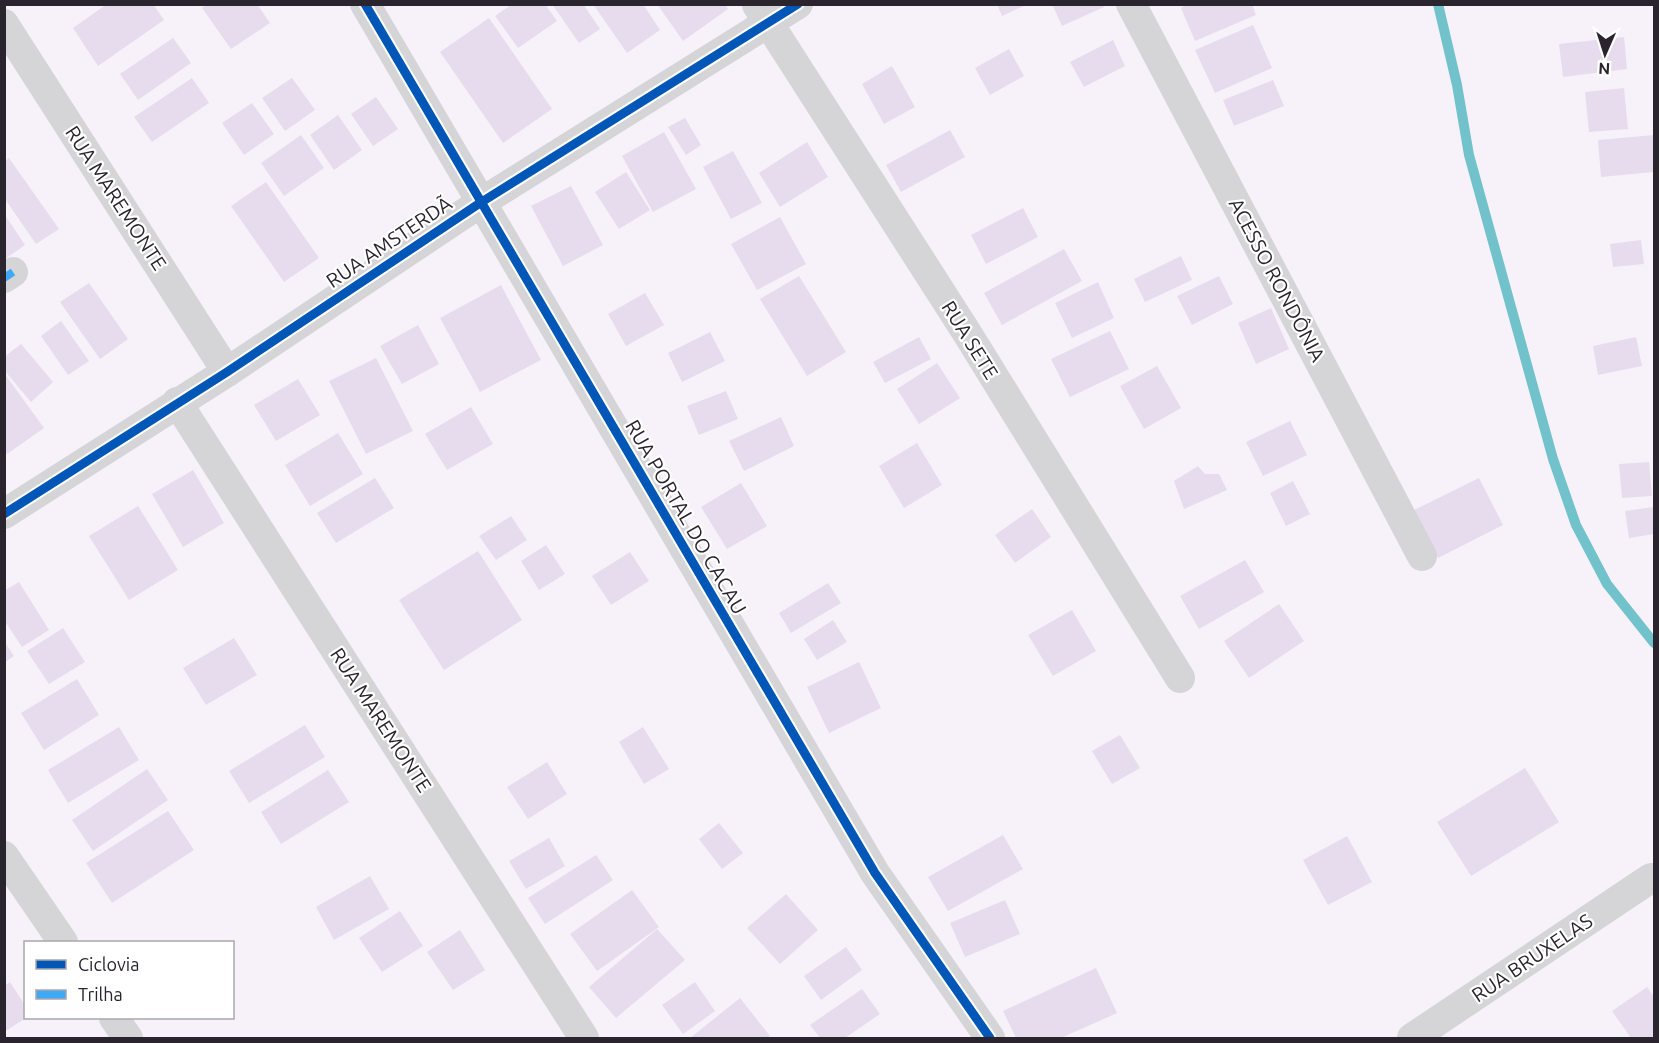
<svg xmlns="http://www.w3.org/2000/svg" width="1659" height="1043" font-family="Ubuntu,sans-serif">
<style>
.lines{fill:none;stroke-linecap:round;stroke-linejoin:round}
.stream{stroke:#72c2cb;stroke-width:10}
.building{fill:#e7dced}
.street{stroke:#d5d4d6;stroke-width:30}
.quiet{stroke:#3fa9f5;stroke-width:8;stroke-dasharray:15 8;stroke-linecap:butt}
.cycleway-casing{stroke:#fff;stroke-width:13}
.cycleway{stroke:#0057b8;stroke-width:9}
.labels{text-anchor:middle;stroke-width:4.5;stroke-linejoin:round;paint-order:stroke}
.street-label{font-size:20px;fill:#2a242e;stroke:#fff}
</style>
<rect width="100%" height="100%" fill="#f7f2fa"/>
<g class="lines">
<polyline class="stream" points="1438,4 1457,85 1469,155 1553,459 1576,525 1607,584 1654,643"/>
</g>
<g class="building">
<polygon points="107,4 153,4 164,20 98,66 73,28"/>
<polygon points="207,4 257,4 270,23 231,49 202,8"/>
<polygon points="512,4 545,4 557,21 518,48 495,16"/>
<polygon points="552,4 583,4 600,29 579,43"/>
<polygon points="593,4 643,4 660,30 627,53"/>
<polygon points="657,4 725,4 728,9 683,41"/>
<polygon points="997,4 1028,4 1002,16"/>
<polygon points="1052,4 1103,4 1104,7 1062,26"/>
<polygon points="1188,4 1252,4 1256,15 1195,41 1181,8"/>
<polygon points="489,18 552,109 503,143 440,52"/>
<polygon points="1253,25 1272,68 1215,93 1195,50"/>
<polygon points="1624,37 1627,69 1563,77 1559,44"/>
<polygon points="173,38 191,63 138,100 120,74"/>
<polygon points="1113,40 1125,66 1084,87 1070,62"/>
<polygon points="1009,49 1024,76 990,95 975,68"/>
<polygon points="892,66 915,107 884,124 862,84"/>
<polygon points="192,78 209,103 152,142 134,117"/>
<polygon points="292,78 315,110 285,131 262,98"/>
<polygon points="1273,80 1284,106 1234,126 1223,100"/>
<polygon points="1624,88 1628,129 1589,132 1585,92"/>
<polygon points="376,97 398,129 373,146 351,114"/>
<polygon points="252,103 274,134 244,155 222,123"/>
<polygon points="338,115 362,150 334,170 310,135"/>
<polygon points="685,118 701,145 686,155 668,127"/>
<polygon points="950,130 965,157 901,192 886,165"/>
<polygon points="664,132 696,189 653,212 622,156"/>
<polygon points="301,135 324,168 284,196 261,163"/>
<polygon points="1654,135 1654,172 1601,177 1598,140"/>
<polygon points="807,142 828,177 780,207 759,173"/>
<polygon points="733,151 762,203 731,219 703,167"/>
<polygon points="9,158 59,229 36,244 5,199 5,161"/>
<polygon points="626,172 650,210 619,229 595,192"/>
<polygon points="266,182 319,258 284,282 231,206"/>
<polygon points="571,186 603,245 563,266 531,206"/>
<polygon points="1023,208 1038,237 986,264 971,235"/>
<polygon points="5,215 25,245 5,259"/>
<polygon points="780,217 806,264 757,290 731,244"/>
<polygon points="1641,240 1644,264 1613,267 1610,244"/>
<polygon points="1064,249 1082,281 1002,325 984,293"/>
<polygon points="1181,256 1192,280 1145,302 1134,279"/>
<polygon points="799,276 846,352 807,376 760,299"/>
<polygon points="1219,276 1233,304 1192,325 1177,296"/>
<polygon points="1098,282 1114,318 1072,338 1055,303"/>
<polygon points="89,283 128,339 100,359 60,302"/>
<polygon points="501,285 541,360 480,392 440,318"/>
<polygon points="645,293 664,325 626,346 608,314"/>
<polygon points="1271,308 1289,349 1256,364 1238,323"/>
<polygon points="61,321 89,361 68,375 41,336"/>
<polygon points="418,325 439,364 402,384 380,346"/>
<polygon points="1110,331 1129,369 1070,397 1051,359"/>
<polygon points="710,332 725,361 682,382 668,353"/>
<polygon points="919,337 931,359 885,383 873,362"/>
<polygon points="1636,337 1642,366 1598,375 1593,346"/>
<polygon points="21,344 53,382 31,402 4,370 4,357"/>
<polygon points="376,358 413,431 366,454 329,381"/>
<polygon points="937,363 960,398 919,424 897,389"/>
<polygon points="1157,366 1181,408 1144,429 1120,386"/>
<polygon points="4,373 44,428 7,454 4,450"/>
<polygon points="298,379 320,415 276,441 254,405"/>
<polygon points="726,391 738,419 699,435 687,406"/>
<polygon points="471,407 493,444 447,470 425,434"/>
<polygon points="781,417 794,446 744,471 729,441"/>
<polygon points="1290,421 1307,455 1263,476 1246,442"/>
<polygon points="338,433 363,474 310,506 285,465"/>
<polygon points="917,443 942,485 904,508 879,466"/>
<polygon points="1649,462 1652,496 1622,498 1619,464"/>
<polygon points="1198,466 1205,474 1219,474 1227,490 1184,509 1174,481"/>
<polygon points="193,470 224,523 183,547 152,494"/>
<polygon points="375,478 394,508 336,543 317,513"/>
<polygon points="1479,478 1503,525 1438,558 1414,510"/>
<polygon points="1293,481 1310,514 1286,526 1270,493"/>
<polygon points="741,483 767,526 727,549 701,507"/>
<polygon points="138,506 178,570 129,600 89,536"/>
<polygon points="1654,507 1654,534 1629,538 1625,511"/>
<polygon points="1032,509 1051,537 1015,563 995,535"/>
<polygon points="511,516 527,540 496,560 479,536"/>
<polygon points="546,545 565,574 539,590 521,561"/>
<polygon points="478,551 522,620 444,670 399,600"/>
<polygon points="630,552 649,581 611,605 592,576"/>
<polygon points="1245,560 1264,592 1199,629 1180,596"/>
<polygon points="19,582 49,630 22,647 4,620 4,591"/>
<polygon points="828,583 841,603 791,633 779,613"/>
<polygon points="1279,604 1304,641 1249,678 1224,641"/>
<polygon points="1072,610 1096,651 1053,676 1028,635"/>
<polygon points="833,620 847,642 817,660 804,639"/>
<polygon points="63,628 85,662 49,684 27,651"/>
<polygon points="234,638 257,675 206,705 183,668"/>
<polygon points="4,641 14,656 4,663"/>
<polygon points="859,662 881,708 829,733 807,687"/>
<polygon points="77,679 99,715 44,750 21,713"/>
<polygon points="305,725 325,757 249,803 229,771"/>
<polygon points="119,727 139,760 68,803 48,770"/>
<polygon points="643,727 669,769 644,784 619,742"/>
<polygon points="1120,735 1140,768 1112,784 1092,751"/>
<polygon points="547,762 567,794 528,819 507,787"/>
<polygon points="1525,768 1559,822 1471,876 1437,822"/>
<polygon points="147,769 168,800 93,851 72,820"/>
<polygon points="328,770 349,802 281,844 261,812"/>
<polygon points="168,811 194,850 112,903 86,863"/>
<polygon points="719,823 743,853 722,869 699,839"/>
<polygon points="1003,835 1023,869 948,911 928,877"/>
<polygon points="1347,836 1372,882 1328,905 1303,860"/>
<polygon points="549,838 565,866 526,889 509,861"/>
<polygon points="596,855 613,880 545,924 528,898"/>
<polygon points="370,876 389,909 334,940 316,907"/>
<polygon points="632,890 659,927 597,971 570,934"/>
<polygon points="786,894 818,930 780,964 747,928"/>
<polygon points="1005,900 1020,934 965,957 950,923"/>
<polygon points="400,911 423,946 382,972 359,938"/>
<polygon points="657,929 685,960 616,1018 589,987"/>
<polygon points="460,930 485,970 453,990 427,952"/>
<polygon points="846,947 862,970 821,1000 804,976"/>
<polygon points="1096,968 1117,1013 1061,1038 1016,1038 1003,1011"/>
<polygon points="10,982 26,1007 26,1018 4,1032 4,986"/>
<polygon points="695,982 715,1011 683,1034 662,1005"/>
<polygon points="1647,987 1654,997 1654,1038 1631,1038 1612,1011"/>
<polygon points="862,989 880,1014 845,1038 820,1038 810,1025"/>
<polygon points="740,998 770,1036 767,1038 690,1038"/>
</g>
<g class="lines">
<g class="street">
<polyline points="365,4 875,873 990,1038"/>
<polyline points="1131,4 1422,556"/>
<polyline points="757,5 967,333 1180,678"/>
<polyline points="4,24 227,372"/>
<polyline points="4,278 13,272"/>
<polyline points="177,402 584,1038"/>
<polyline points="4,514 227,372 480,203 798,4"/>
<polyline points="4,856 63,942"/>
<polyline points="114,1018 128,1038"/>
<polyline points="1412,1038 1651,878"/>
</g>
<polyline class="quiet" points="4,278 13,272"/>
<g class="cycleway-casing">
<g id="cycleway">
<polyline points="365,4 875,873 990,1038"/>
<polyline points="4,514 227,372 480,203 798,4"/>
</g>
</g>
<use href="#cycleway" class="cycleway"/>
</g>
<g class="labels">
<g class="street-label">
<text transform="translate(116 198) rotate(57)" y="7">RUA MAREMONTE</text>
<text transform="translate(389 242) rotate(-34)" y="7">RUA AMSTERDÃ</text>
<text transform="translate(1277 280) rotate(62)" y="7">ACESSO RONDÔNIA</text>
<text transform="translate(970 340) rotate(58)" y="7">RUA SETE</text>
<text transform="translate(686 517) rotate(60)" y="7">RUA PORTAL DO CACAU</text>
<text transform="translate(381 720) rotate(57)" y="7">RUA MAREMONTE</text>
<text transform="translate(1532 958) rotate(-34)" y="7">RUA BRUXELAS</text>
</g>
</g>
<rect width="1659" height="1043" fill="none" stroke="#2a242e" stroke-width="12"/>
<rect x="24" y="941" width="210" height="78" fill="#ffffff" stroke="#aaa7ab" stroke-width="1.5"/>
<rect x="36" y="960" width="30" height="9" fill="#0057b8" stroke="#aaa7ab" stroke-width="1.5"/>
<text x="78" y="971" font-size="18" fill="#2a242e">Ciclovia</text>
<rect x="36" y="990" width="30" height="9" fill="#3fa9f5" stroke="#aaa7ab" stroke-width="1.5"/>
<text x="78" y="1001" font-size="18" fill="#2a242e">Trilha</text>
<g transform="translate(1605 54) rotate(183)" stroke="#ffffff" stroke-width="4.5" paint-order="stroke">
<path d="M0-4.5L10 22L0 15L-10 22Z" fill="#2a242e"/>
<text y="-9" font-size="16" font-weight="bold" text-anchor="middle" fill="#2a242e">N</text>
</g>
</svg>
